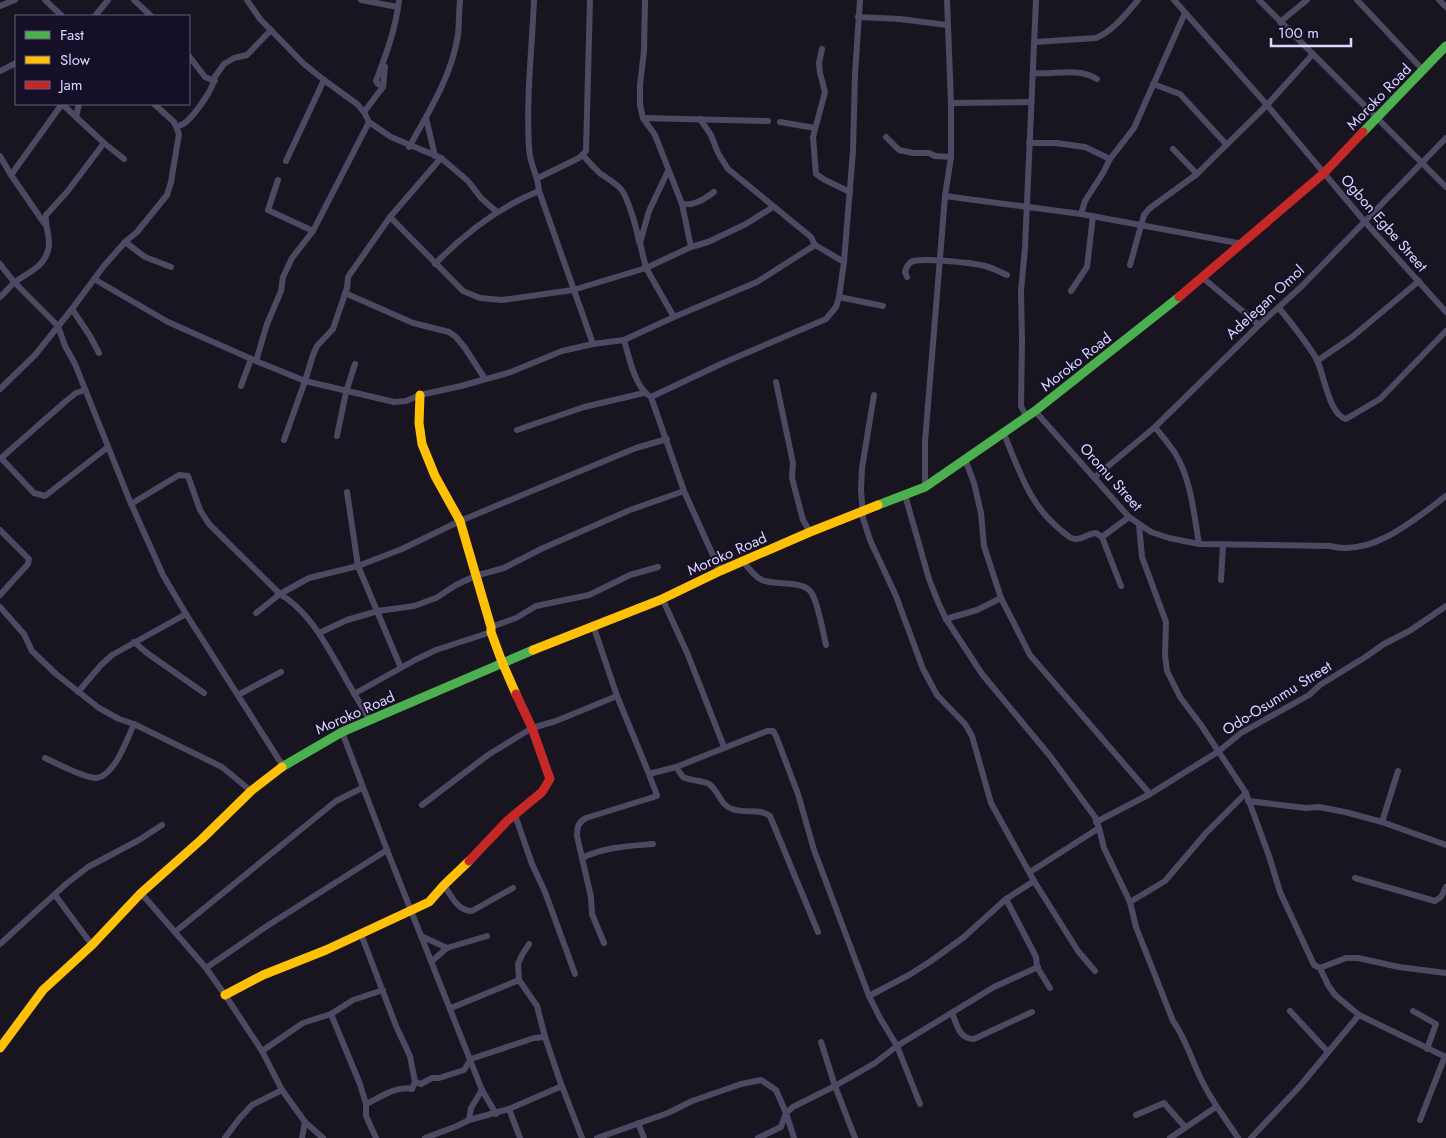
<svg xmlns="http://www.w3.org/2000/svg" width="1446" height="1138" font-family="Jost,sans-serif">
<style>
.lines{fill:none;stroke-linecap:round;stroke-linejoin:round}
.street{stroke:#4d4962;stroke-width:6}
.fast{stroke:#4caf50;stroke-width:9}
.slow{stroke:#ffc107;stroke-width:9}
.jam{stroke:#c62828;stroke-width:9}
.labels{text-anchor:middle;stroke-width:4;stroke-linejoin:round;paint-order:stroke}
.street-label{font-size:15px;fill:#ded5ff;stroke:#150f27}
</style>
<rect width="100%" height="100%" fill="#181521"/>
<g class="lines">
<g class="street">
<polyline points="45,0 62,16"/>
<polyline points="134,0 151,16"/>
<polyline points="247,0 260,19 304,64 324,80 357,104 364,112 369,122 391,137 441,158 468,181 481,198 497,212"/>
<polyline points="361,0 398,7"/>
<path d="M534,0C532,48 526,99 529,147C529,163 538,175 539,191L593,344"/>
<polyline points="645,0 644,51 640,85 640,105 643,118 655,135 682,204 691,247"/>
<polyline points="1174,0 1267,105 1365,222 1446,312"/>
<polyline points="1259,0 1446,187"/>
<polyline points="1357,0 1423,70"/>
<polyline points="1439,0 1446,7"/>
<polyline points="0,6 15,0"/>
<polyline points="95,16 108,0"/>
<polyline points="858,17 900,19 947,25"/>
<polyline points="1280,22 1307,0"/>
<path d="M1035,42L1096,38C1113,31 1126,14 1138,0"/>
<polyline points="822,49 819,63 820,73 825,92 813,137 816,174 825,180 850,192"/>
<polyline points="189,56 205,77 215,81"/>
<polyline points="0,71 16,63"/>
<path d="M1033,73C1054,75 1077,67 1097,79"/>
<polyline points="1153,84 1180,94 1226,144"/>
<path d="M383,87L378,84L376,81C386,55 396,28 399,0"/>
<polyline points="951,103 1031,102"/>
<polyline points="62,104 104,143 124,159"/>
<polyline points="364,112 383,87 385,67"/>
<polyline points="76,117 79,104"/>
<polyline points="426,118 435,156"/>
<polyline points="643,118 768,121"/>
<polyline points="700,119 711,135 718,153 728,169 811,237 815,245 844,262"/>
<polyline points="780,122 815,128"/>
<path d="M177,127C180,125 185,124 187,121C195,114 215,87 214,78L224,64L234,58L247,55L271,30"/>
<polyline points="886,137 899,150 913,153 929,153 935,156 951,157"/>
<polyline points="1029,143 1056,143 1085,147 1110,159"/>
<path d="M409,147C429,112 452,75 458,35C459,24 459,12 460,0"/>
<polyline points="1173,149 1197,174"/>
<path d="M583,155C586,159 597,171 601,174C608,179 614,182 620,188C628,196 637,230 639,242"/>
<polyline points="0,156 11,175 44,223"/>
<polyline points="286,161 324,80"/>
<polyline points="668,171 649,211 640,243 646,268 674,317"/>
<polyline points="11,175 62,104"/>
<polyline points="538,178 579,158 586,151 590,0"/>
<polyline points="278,180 268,210 313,231"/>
<polyline points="945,196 1081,214 1243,244"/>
<path d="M682,204C695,206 704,199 714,192"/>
<polyline points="1081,214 1085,201 1103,173 1110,159 1134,128 1185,13"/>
<polyline points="390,217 463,291 480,298 502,300 573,290 646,268 691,247 708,242 746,224 773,207"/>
<polyline points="125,242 145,257 171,267"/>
<polyline points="0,264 14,282 58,326 65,346 75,364 129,499 163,575 186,614 283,766"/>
<path d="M435,264C465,233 499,207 539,191"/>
<polyline points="1130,265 1144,215 1150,208 1197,174 1208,163 1267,105 1313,54"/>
<path d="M907,277L905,272C906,268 907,265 911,262C919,257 974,263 985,266C993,268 1000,272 1007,275"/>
<polyline points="1203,278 1259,325"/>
<polyline points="94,279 168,322 256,361 305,381 394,402 406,401 420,395 461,386 511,372 562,351 593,344 624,340 674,317 757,282 815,245"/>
<polyline points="1071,291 1087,267 1093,216"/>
<polyline points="345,293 413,323 449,332 456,337 465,348 485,379"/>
<path d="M0,297C5,293 9,287 14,283C26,273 44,268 48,250C52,238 44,226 46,215L67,192L104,143"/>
<polyline points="839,297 883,306"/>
<path d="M1279,308C1292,324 1305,340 1316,358C1324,372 1328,414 1346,419L1380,399L1446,331"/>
<polyline points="72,309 90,336 99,353"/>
<path d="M624,340C629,357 635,388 651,397L684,491L720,571"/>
<polyline points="256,361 267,324 281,291 283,277 292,258 313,231 369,122"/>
<polyline points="1317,361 1352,337 1419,281"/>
<polyline points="776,382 793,463 792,478 803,520 810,532"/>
<polyline points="241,386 251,359"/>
<polyline points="0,389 35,355 72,309 103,267 125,242 137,232 167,195 171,182 179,134 174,122 154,104"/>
<polyline points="874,395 862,468 861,489 863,518 870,540 896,596 923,669 937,695 965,724 972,736 991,803 1034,881 1078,951 1095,971"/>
<polyline points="651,397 723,363 826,319 836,307 839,297 844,262 853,151 855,74 860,0"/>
<path d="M1035,411L1129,517L1151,532L1169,538L1199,544L1330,546C1372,557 1414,520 1446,496"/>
<polyline points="1027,418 1021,406 1022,340 1021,291 1025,248 1036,0"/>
<path d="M1155,427C1162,436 1169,444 1175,453C1191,479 1194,514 1199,544"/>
<polyline points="517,430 584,407 644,393"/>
<path d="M1004,434C1020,472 1029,505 1062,531C1066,534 1070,539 1075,539C1082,540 1089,533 1096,533L1102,537"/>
<polyline points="337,436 346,392 355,364"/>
<polyline points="284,440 305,381 313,355 317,346 333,329 347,288 348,277 390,217 441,158"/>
<polyline points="1,458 34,493 45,496 108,447"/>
<polyline points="0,459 66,401 76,393 85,390"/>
<polyline points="965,459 974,483 981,513 984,546 1001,598 1030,655 1150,794"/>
<polyline points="1095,477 1155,427 1259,325 1302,286 1446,138"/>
<polyline points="925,487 925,442 945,196 951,157 951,103 947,0"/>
<polyline points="347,492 358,566 401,668"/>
<path d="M905,495L929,579L938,602L946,619L982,674L1050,756L1095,817L1099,828L1104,848L1130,902L1136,927L1173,1021C1186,1039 1192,1061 1202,1081C1212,1102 1226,1119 1238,1138"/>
<path d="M131,504L179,475L188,476L200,510L209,524L280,594C308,611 323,639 339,667C349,685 360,703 370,721"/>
<polyline points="1139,525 1142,557 1166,622 1165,655 1167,671 1180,697 1201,725 1246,793 1269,856 1280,892 1314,965 1320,968 1328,985 1335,995 1359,1015 1446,1057"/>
<polyline points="0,530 29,559 28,564 0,595"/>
<path d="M743,561C748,568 754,576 762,580C775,586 802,580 811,592C818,602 823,632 826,645"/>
<polyline points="1221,580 1223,544"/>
<polyline points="1121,586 1102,537 1129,517"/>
<polyline points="662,598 688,655 724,747"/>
<polyline points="0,607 24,634 32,651 56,674 99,708 119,719 134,724 222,767 251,791"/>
<polyline points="256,613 280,594 309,578 358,566 402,549 460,521 527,493 636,448 667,439"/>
<polyline points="946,619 977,610 1001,598"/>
<path d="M593,625L617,696L649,774C651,781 656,791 657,796L586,818C578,822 577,828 577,836L591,897L592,914L604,943"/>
<polyline points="491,627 516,618 536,606 589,595 630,575 658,567"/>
<polyline points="319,633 347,620 378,611 414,606 436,598 456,585 475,576 504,568 541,549 630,510 684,491"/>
<polyline points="134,642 147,653 204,693"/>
<polyline points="78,692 101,665 112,655 186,614"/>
<polyline points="354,694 415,660 436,650 491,632"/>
<polyline points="238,695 281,672"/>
<polyline points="342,732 387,850 482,1090 496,1114"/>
<path d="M45,758C56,763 86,779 97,778C115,775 127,739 134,724"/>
<path d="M676,767L683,777C691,781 701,780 709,784C719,791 720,805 732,809C744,814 760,808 770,816L818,932"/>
<polyline points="649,774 676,767 767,731 773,731 776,736 798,794 814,850 869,996 880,1018 897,1046 920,1104"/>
<polyline points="1248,801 1306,808 1319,807 1345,812 1382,822 1446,845"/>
<polyline points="422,805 488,755 532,728 556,721 617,696"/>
<polyline points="515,815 532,864 545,892 575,974"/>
<polyline points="1096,822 1150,794 1219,751 1241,733 1309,695 1320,685 1354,664 1364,658 1384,644 1411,630 1446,606"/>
<polyline points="1382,822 1398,771"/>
<path d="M582,858C604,847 630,846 653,844"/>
<polyline points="1030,872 1099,828"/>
<polyline points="1355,878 1435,901 1441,897 1446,887"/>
<path d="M444,885C451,896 458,911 472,911L513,888"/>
<polyline points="141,893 206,968 225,995 262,1051 282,1090 305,1122 323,1138"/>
<polyline points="55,895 92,945"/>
<polyline points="1006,899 1036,957 1037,967 1050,988"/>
<polyline points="1130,902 1165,881 1206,833 1246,793"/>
<polyline points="175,932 336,801 362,788"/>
<path d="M361,934L396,1026L410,1056L415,1082L412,1089C397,1085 379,1098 366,1104"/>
<polyline points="421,936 447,948"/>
<polyline points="0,944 66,884 88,867 139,840 162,825"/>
<polyline points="529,944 522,955 518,964 519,980 537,1006 545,1037 560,1081 582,1138"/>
<polyline points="432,961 447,948 487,936"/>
<polyline points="206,968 267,926 387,850"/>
<polyline points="1320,968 1346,958 1358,958 1399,967 1446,973"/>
<polyline points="869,996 909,975 931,961 964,937 1006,899 1034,881"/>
<polyline points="451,1008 519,980"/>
<polyline points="1290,1011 1328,1052"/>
<polyline points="1413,1011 1436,1024 1427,1049"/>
<path d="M952,1013C957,1025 959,1039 974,1039L1032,1012"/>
<polyline points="331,1014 360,1084 366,1104 366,1116 376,1138"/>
<polyline points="821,1042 835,1086 855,1138"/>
<polyline points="262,1051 303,1023 331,1014 353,1000 383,990"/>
<polyline points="415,1082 421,1084 432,1078 439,1078 464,1070 471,1059 534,1038 545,1037"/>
<polyline points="509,1109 520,1138"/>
<polyline points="1136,1115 1164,1103 1185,1127"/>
<polyline points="469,1120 471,1108 482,1090"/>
<polyline points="1420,1120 1445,1056"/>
<polyline points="638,1123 644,1138"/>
<polyline points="225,1138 239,1119 252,1105 282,1090"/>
<polyline points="302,1138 305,1122"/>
<polyline points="425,1138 457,1126 469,1120 509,1109 562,1086"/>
<polyline points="597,1138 668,1113 692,1101 741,1084 761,1080 776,1090 786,1113 794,1138"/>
<polyline points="758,1138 781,1127 786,1113 793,1107 835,1086 875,1063 897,1046 994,987 1038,967"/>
<polyline points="1170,1138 1216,1107"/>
<polyline points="1251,1138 1300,1086 1359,1015"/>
</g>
<g class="fast">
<polyline points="1363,132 1446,46"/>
<polyline points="878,505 925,487 1035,411 1179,297"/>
<polyline points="282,767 342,732 533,650"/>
</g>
<g class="slow">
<polyline points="420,395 419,423 422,444 435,476 460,521 491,627 491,632 502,662 516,694"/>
<polyline points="533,650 660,600 720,571 810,532 878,505"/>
<polyline points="225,995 263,975 326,950 429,902 444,885 469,861"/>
<polyline points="0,1048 43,990 92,945 141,893 202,839 251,791 282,767"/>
</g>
<g class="jam">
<polyline points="1179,297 1324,173 1363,132"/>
<polyline points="469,861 507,821 542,792 550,779 532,728 516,694"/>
</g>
</g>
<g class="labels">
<g class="street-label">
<text transform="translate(1379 97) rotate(-46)" y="5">Moroko Road</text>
<text transform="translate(1384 223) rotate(49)" y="5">Ogbon Egbe Street</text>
<text transform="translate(1265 302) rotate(-43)" y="5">Adelegan Omol</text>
<text transform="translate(1076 362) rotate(-38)" y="5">Moroko Road</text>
<text transform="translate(1111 477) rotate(48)" y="5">Oromu Street</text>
<text transform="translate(727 554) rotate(-24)" y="5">Moroko Road</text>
<text transform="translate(1277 698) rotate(-32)" y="5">Odo-Osunmu Street</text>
<text transform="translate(355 713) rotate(-24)" y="5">Moroko Road</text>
</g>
</g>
<rect x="15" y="15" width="175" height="90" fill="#150f27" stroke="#655e7d"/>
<rect x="25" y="31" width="25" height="8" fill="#4caf50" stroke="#655e7d"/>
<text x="60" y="40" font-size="15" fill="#ded5ff">Fast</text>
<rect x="25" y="56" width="25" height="8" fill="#ffc107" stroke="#655e7d"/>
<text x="60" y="65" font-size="15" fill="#ded5ff">Slow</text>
<rect x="25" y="81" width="25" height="8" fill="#c62828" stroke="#655e7d"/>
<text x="60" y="90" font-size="15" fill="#ded5ff">Jam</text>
<path d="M1271 38v8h80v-8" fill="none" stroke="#ded5ff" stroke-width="2.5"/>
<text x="1278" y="38" font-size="15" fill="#ded5ff" stroke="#150f27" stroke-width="4" paint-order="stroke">100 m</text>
</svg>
